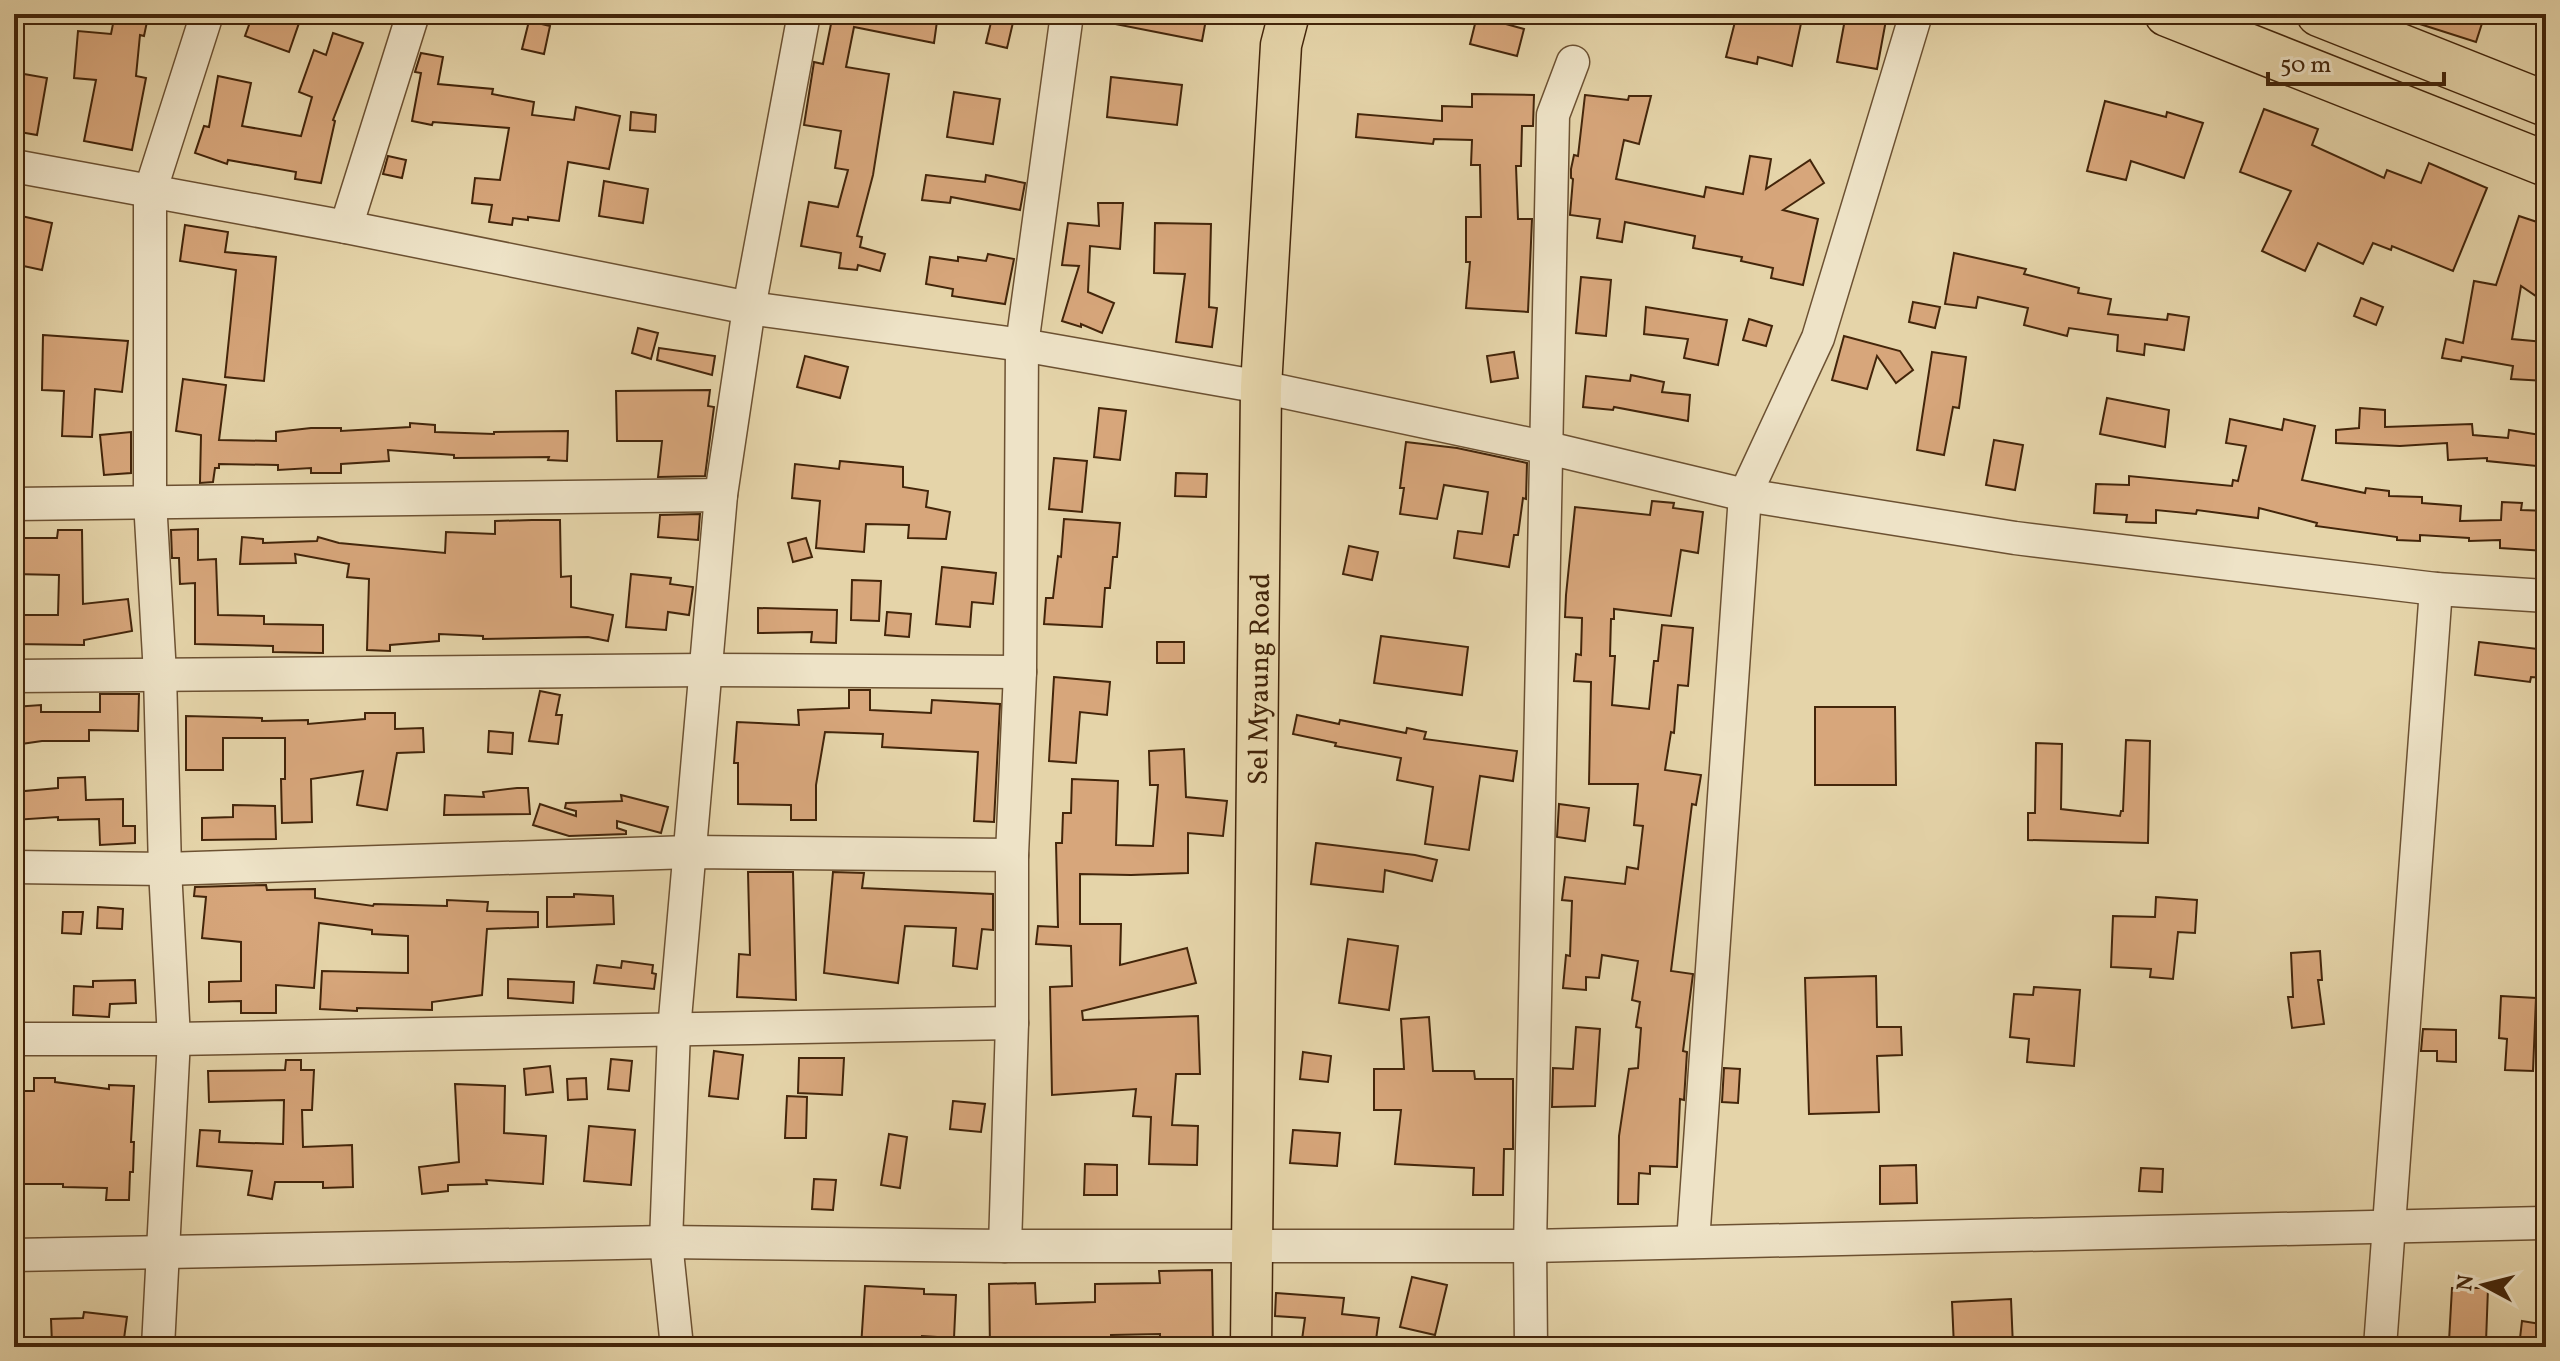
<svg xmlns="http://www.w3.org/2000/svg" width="2560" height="1361" font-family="Vollkorn,serif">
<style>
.building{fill:#d7a67b;stroke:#43250a;stroke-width:2}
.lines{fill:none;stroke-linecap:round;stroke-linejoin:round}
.minor-casing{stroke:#6c5132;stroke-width:35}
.major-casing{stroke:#43250a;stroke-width:43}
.highway-casing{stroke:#43250a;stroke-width:47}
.minor{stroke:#eee3c7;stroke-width:32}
.major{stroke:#e5d4a9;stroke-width:40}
.highway{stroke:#e5d4a9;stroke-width:44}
.labels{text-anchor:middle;stroke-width:6;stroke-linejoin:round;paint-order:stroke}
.street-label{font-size:28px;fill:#43250a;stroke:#eee3c7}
</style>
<rect width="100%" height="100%" fill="#e5d4a9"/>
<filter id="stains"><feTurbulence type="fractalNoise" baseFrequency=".0025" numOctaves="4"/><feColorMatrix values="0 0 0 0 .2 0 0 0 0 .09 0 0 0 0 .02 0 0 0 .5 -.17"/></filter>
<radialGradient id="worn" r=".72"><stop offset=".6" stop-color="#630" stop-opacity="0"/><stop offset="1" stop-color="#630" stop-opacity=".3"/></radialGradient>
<g class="building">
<polygon points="115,14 148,17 144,36 140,35 136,76 146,78 132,150 84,141 96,80 74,78 78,31 111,34"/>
<polygon points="253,14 273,14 299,23 289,52 245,36"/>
<polygon points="833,14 938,14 934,43 854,27 846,67 889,74 873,175 857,236 862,237 860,247 885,254 880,271 858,265 857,270 839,268 841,253 801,246 809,202 838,207 848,170 835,168 841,131 804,125 814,62 823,64"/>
<polygon points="993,14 1015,14 1007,48 986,43"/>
<polygon points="1111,14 1207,14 1202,41 1110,23"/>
<polygon points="1737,14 1803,14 1792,66 1758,57 1757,64 1726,57"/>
<polygon points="1846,14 1886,20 1877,69 1837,62"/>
<polygon points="2402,14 2485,14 2476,42 2401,18"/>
<polygon points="1477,16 1524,29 1517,56 1470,44"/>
<polygon points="529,21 550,26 544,54 522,49"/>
<polygon points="333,33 363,43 333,120 335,121 321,183 295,179 296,172 228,160 227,164 195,153 204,126 209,127 218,76 251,83 242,126 301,136 312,97 299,92 314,50 326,55"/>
<polygon points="421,53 443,57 438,84 493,89 492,94 534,102 532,115 574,120 576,107 620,116 609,169 568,162 559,221 528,217 528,220 513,218 512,225 489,222 492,205 472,203 475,178 500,180 509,128 433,122 432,125 412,121 421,73 415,72"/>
<polygon points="24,74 47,78 37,135 14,131"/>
<polygon points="1111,77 1182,85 1177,125 1107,117"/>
<polygon points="954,92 1000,99 993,144 947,137"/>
<polygon points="1472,94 1534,95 1533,126 1522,126 1521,166 1516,166 1518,219 1532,219 1528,312 1466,308 1470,262 1466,262 1466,217 1481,217 1480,165 1471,165 1472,140 1434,139 1433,144 1356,137 1358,114 1442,121 1442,106 1472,107"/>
<polygon points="1585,95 1628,100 1629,96 1651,96 1639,144 1624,140 1616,179 1704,197 1706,187 1743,194 1750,156 1771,159 1766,189 1810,160 1824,183 1783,210 1818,219 1803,285 1771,278 1773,268 1741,261 1742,257 1693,248 1695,236 1625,222 1622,242 1597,238 1600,219 1570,215 1573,179 1571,178 1571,169 1574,155 1578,156"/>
<polygon points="2105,101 2166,117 2167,112 2203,123 2184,178 2131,161 2126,180 2087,171"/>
<polygon points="2264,109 2318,129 2312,145 2384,178 2387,170 2421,183 2429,163 2487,188 2453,271 2392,246 2391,250 2373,243 2363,264 2318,243 2305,271 2262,251 2291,191 2240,172"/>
<polygon points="631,112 656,115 655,132 630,130"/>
<polygon points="388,156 406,160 402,178 383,174"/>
<polygon points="926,175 985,182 986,175 1025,183 1020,210 951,197 950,203 922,200"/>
<polygon points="604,181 648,189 643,223 599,216"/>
<polygon points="1098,203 1123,203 1120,249 1090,246 1088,292 1114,303 1102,333 1081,324 1081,327 1062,321 1079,266 1062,265 1068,223 1099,226"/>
<polygon points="17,215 52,223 42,270 14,264 14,230"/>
<polygon points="2519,216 2546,225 2546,303 2521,286 2512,339 2546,342 2546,381 2511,379 2513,366 2462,357 2461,361 2442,358 2446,339 2463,343 2474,281 2496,285"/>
<polygon points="1155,223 1211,224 1209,307 1217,308 1212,347 1176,342 1185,274 1154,273"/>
<polygon points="185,225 228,232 225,252 276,257 264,381 225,377 236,270 180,261"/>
<polygon points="1954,253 2026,269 2024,274 2079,288 2078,293 2111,299 2108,314 2167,320 2168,314 2189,317 2184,350 2145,344 2144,355 2117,351 2118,335 2069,328 2067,336 2024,325 2028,308 1978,297 1976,308 1945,304"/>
<polygon points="988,254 1014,259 1005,304 952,296 953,289 926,284 930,257 958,261 958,257 986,261"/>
<polygon points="1581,277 1611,280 1606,336 1576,333"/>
<polygon points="2361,298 2383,307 2376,325 2354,316"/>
<polygon points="1913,302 1940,307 1935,328 1909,322"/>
<polygon points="1646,307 1727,320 1718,365 1684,358 1688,339 1644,334"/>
<polygon points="1749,319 1772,326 1766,346 1743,340"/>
<polygon points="638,328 658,333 651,359 632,353"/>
<polygon points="43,335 128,341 122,392 95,389 92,437 62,436 64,391 42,390"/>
<polygon points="1844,336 1900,351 1913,370 1896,383 1877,356 1867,389 1832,380"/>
<polygon points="659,348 715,356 712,375 657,360"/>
<polygon points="1514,352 1518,378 1491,382 1487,356"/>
<polygon points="1932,352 1966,357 1959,408 1953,407 1944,455 1917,450"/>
<polygon points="805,356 848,367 840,398 797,387"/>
<polygon points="1631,375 1664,382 1662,392 1690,395 1688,421 1614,407 1613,410 1583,407 1586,376 1630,381"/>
<polygon points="183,379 226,385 219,440 276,441 276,432 311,428 341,428 341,431 410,427 410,423 435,425 435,432 494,434 494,432 568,431 567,461 548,460 549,457 454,458 454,455 388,450 389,461 341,464 341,473 311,473 311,468 278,470 278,465 219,464 219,468 215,468 213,482 200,483 201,435 176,431"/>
<polygon points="710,390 708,406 714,407 705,476 658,477 662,441 617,441 616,391"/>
<polygon points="2107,398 2169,410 2165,447 2100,434"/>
<polygon points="1099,408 1126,411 1120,460 1094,457"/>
<polygon points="2360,408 2385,410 2385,427 2472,424 2473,435 2508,438 2509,430 2546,436 2546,467 2487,461 2487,458 2448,460 2447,443 2400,446 2336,443 2336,430 2359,428"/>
<polygon points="2230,419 2282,430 2284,419 2315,426 2302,480 2365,493 2366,488 2389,491 2389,496 2422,497 2422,503 2461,506 2460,521 2501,520 2502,502 2522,503 2521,510 2546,511 2546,551 2500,548 2500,540 2469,541 2469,538 2420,535 2420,541 2397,540 2397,537 2316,526 2317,523 2259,508 2258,518 2197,510 2196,514 2156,510 2156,523 2126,522 2127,515 2094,513 2096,484 2129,485 2129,476 2232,486 2233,480 2238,481 2246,446 2226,443"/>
<polygon points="131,432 131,473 104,475 100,435"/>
<polygon points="1994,440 2023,445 2015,490 1986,485"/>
<polygon points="1406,442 1457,448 1527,463 1526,499 1523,498 1518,535 1514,535 1509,567 1454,558 1458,531 1482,534 1488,492 1444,485 1437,519 1400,514 1404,488 1400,488"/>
<polygon points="1054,458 1087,461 1082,512 1049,509"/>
<polygon points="840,461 903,467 903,487 928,491 926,507 950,512 946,539 908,538 909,525 866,524 864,552 816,548 820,501 792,498 795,464 839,469"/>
<polygon points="1176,473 1207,474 1206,497 1175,496"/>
<polygon points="1652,501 1674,503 1673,508 1703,512 1698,553 1681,550 1671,616 1614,609 1614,619 1611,619 1610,656 1615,656 1612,705 1649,709 1654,661 1658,661 1662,625 1693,628 1688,686 1678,685 1674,733 1671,732 1665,770 1701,775 1696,805 1692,804 1671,971 1693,974 1683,1051 1687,1052 1684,1100 1680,1099 1677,1167 1650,1166 1650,1174 1639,1173 1638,1204 1618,1204 1619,1136 1629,1069 1638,1068 1641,1028 1636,1027 1640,1002 1632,1000 1638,961 1602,955 1599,978 1586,977 1586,990 1563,988 1566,955 1570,956 1572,901 1562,900 1565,877 1625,884 1627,867 1638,869 1643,826 1634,825 1638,784 1589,784 1591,682 1574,681 1576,654 1581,655 1582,618 1565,617 1566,595 1575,507 1650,515"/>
<polygon points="700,514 698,540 658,537 660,515"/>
<polygon points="1064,519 1120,523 1117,557 1113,557 1110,588 1105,588 1102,627 1044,624 1046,598 1053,598 1058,556 1061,557"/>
<polygon points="532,520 560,520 561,577 571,576 571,607 613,615 608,641 588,637 483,639 483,636 439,634 439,641 390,645 390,651 367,650 369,579 347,577 349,564 295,554 296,563 240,564 242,537 263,539 263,543 317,541 318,537 339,543 445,553 446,532 495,534 495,521"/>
<polygon points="198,529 198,560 216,559 218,615 264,616 264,624 323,625 323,653 273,652 273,646 195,644 195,583 180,584 179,558 172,558 171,530"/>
<polygon points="58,530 82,530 83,604 128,599 132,631 84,640 84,645 14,644 14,615 58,615 59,575 14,574 14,538 57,538"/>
<polygon points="806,538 812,557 793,562 788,543"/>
<polygon points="1349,546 1378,552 1372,580 1343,574"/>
<polygon points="942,567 996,573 993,604 972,602 970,627 936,624"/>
<polygon points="631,574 671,578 670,584 693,587 689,615 668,612 666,630 626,627"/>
<polygon points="852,580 881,581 879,621 851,620"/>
<polygon points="758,608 837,610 836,643 811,642 812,632 758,633"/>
<polygon points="887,612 911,614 909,637 885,635"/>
<polygon points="1381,636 1468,647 1462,695 1374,683"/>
<rect x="1157" y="642" width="27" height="21"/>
<polygon points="2479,642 2546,650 2546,678 2531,677 2530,682 2475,675"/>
<polygon points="1054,677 1110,682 1107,715 1080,712 1076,763 1049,761"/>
<polygon points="849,690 870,690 870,710 931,713 932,700 1000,704 994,822 974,821 978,752 882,747 883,734 825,732 816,785 816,820 791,820 791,805 738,804 738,763 734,763 737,722 799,725 798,710 849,708"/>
<polygon points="540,691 560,695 556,715 562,715 558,744 529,741"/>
<polygon points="100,694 139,694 138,731 89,730 89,741 42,741 14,745 14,707 41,705 41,712 100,712"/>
<polygon points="1815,707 1895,707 1896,785 1815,785"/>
<polygon points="365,713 395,713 395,729 423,728 424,752 397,753 387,810 357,805 363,771 311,779 312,822 282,823 281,779 285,779 285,738 223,738 223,770 186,770 186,716 262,718 262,721 308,720 308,724 365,719"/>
<polygon points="1297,715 1339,724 1340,720 1406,733 1407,728 1426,732 1424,739 1517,751 1513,781 1480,776 1469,850 1425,844 1433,787 1397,780 1401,758 1335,746 1336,743 1293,734"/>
<polygon points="489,731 513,733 512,754 488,752"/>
<polygon points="2126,740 2150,741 2148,843 2028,840 2028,813 2035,813 2036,743 2062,744 2061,809 2120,816 2121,811 2123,811"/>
<polygon points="1184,749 1186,797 1227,801 1223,836 1188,833 1188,873 1131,875 1080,874 1080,924 1121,924 1120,965 1187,948 1196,983 1082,1011 1083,1020 1198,1016 1200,1074 1176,1074 1172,1125 1198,1126 1197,1165 1149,1164 1151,1117 1133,1116 1136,1089 1052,1095 1050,987 1072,986 1071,946 1036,944 1038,926 1058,927 1056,843 1062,843 1063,813 1071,813 1072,779 1118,781 1116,845 1153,846 1158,785 1150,785 1149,751"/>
<polygon points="85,777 86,800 123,799 123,826 135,826 135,843 100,845 99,819 58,820 58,817 14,820 14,792 58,788 58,778"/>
<polygon points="517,788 528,788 530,814 444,815 445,795 484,797 483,792"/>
<polygon points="621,795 668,807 661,833 617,821 617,828 626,831 626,834 569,836 533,825 540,804 576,816 576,811 565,808 566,803 622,801"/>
<polygon points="1559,804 1589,808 1585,841 1557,837"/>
<polygon points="233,805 275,806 276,839 202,840 202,818 233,817"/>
<polygon points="1316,843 1415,855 1437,860 1432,881 1385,870 1383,892 1311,884"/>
<polygon points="748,872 793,872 796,1000 737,997 739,954 750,955"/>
<polygon points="833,872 864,873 862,888 993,894 993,930 982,929 977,969 953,966 956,928 905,926 898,983 824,973"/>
<polygon points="266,885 267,890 315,889 315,898 373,906 374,904 447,906 447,900 488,902 487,911 538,912 538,927 487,929 482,995 432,1002 432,1010 357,1008 357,1011 320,1009 322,971 408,973 408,936 372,934 372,930 319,923 314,988 276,985 276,1013 241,1013 241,1001 209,1002 209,982 241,981 241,942 202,938 206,897 194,896 195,887"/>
<polygon points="574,894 613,896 614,924 547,927 547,897 574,897"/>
<polygon points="2156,897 2197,900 2195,933 2178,932 2173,979 2150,977 2151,969 2111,967 2113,916 2155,917"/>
<polygon points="98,907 123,909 122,929 97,928"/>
<polygon points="63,912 83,912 81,934 62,933"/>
<polygon points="1348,939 1398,946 1389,1010 1339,1003"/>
<polygon points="2320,951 2322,980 2318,980 2324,1024 2292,1028 2288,997 2293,997 2291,953"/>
<polygon points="622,961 653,965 652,973 656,974 654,989 594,983 597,965 621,968"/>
<polygon points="1876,976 1877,1027 1901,1027 1902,1055 1877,1056 1879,1112 1809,1114 1805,978"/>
<polygon points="508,979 574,982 573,1003 508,998"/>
<polygon points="135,980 136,1003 110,1004 109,1017 73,1015 74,986 93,987 93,981"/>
<polygon points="2034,987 2080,990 2074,1066 2027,1062 2029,1039 2010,1037 2014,994 2033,995"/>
<polygon points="2501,996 2536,998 2533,1071 2505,1070 2507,1039 2499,1038"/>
<polygon points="1429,1017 1433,1071 1474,1071 1475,1079 1513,1079 1513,1149 1504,1149 1503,1195 1473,1195 1474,1168 1395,1164 1401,1110 1374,1110 1374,1069 1404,1069 1401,1019"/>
<polygon points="1576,1027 1600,1029 1595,1106 1552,1107 1553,1068 1573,1069"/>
<polygon points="2423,1029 2456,1030 2456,1062 2437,1061 2437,1051 2421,1051"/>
<polygon points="714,1051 743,1055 738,1099 709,1096"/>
<polygon points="1303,1052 1331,1056 1328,1082 1300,1079"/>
<polygon points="799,1058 844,1058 842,1095 798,1093"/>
<polygon points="611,1059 632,1061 629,1091 608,1089"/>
<polygon points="286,1060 301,1060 301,1070 314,1070 312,1110 302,1110 303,1147 352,1145 353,1187 323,1188 323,1182 275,1182 272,1199 248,1195 252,1171 197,1166 200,1130 220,1131 219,1142 283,1144 284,1100 209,1102 208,1071 285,1070"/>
<polygon points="550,1066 553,1092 526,1095 524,1069"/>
<polygon points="1724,1068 1740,1069 1738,1103 1722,1102"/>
<polygon points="34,1078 55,1078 55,1082 109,1089 109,1085 134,1086 131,1142 134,1142 133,1172 130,1172 129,1200 106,1200 107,1188 63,1187 63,1184 19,1184 20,1148 16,1148 16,1091 34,1091"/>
<polygon points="586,1078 587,1099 568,1100 567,1079"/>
<polygon points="455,1084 505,1086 504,1133 546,1136 543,1184 486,1180 487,1184 448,1185 448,1191 422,1194 419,1167 459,1162"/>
<polygon points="787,1096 807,1097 806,1138 785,1138"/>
<polygon points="953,1101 985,1104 981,1132 950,1129"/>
<polygon points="589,1126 635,1130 631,1185 584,1181"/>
<polygon points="1293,1130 1340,1133 1337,1166 1290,1163"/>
<polygon points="889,1134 907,1137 900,1188 881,1185"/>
<polygon points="1085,1164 1117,1165 1117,1195 1084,1195"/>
<polygon points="1916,1165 1917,1203 1880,1204 1880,1166"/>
<polygon points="2141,1168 2163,1169 2162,1192 2139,1191"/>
<polygon points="814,1179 836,1180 833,1210 812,1209"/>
<polygon points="1212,1270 1213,1347 1160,1347 1160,1334 1111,1335 1111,1347 990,1347 989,1284 1035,1283 1036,1304 1095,1302 1095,1284 1160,1283 1159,1271"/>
<polygon points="1412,1277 1447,1285 1435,1335 1400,1327"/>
<polygon points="865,1286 924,1289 924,1294 956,1295 954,1338 922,1336 922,1347 861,1347"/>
<polygon points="2452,1288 2488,1288 2486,1342 2449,1341"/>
<polygon points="1276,1293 1344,1298 1342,1314 1379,1318 1375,1347 1301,1347 1305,1318 1275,1316"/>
<polygon points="2011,1299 2013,1347 1954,1347 1952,1302"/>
<polygon points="84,1312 127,1317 123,1346 82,1341 82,1344 52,1344 51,1319 83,1318"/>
<polygon points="2522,1321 2546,1325 2546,1347 2519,1347"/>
</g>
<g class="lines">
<g class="minor-casing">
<g id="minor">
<polyline points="14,166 346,227 749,308 1022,345 1261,387 1548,448 1745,495 2015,538 2436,589 2546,596"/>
<polyline points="346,227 413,14"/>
<polyline points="14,504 721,495"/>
<polyline points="14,676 706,670 1020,672"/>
<polyline points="14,867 165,869 690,852 1012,855"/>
<polyline points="14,1039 174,1039 1012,1023"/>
<polyline points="1693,1242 1745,495 1818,338 1916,14"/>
<polyline points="1005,1246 1012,1023 1012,855 1020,672 1022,345 1067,14"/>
<polyline points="14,1255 666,1242 1005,1246 1530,1246 2546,1223"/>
<polyline points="158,1347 174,1039 165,869 160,674 150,501 150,192 207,14"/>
<polyline points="677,1347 666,1242 674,1030 721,495 749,308 804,14"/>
<polyline points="1531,1347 1530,1246 1553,115 1573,62"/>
<polyline points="2380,1347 2436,589"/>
</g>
</g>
<g class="major-casing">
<g id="major">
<path id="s1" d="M1251,1347L1261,387L1281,45L1289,14"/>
</g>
</g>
<g class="highway-casing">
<g id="highway">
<polyline points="2167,14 2546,164"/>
<polyline points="2319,14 2546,104"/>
</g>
</g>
<use href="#minor" class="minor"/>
<use href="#major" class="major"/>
<use href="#highway" class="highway"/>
</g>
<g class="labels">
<g class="street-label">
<text dy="10" stroke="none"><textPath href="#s1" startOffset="668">Sel Myaung Road</textPath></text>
</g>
</g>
<rect width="2560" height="1361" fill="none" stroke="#e5d4a9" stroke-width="48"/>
<rect x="16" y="16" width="2528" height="1329" fill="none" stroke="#43250a" stroke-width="4"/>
<rect x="24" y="24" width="2512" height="1313" fill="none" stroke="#43250a" stroke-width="2"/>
<g transform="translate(2484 1285) rotate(277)" stroke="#eee3c7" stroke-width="6" paint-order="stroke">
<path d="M0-6L14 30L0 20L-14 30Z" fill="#43250a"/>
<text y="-12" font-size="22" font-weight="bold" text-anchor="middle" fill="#43250a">N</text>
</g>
<path d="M2268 72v12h176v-12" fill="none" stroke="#43250a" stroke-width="4"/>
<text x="2280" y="72" font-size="24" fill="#43250a" stroke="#eee3c7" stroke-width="6" paint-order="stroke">50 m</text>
<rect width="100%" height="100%" filter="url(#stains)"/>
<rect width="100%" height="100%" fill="url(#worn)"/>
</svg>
